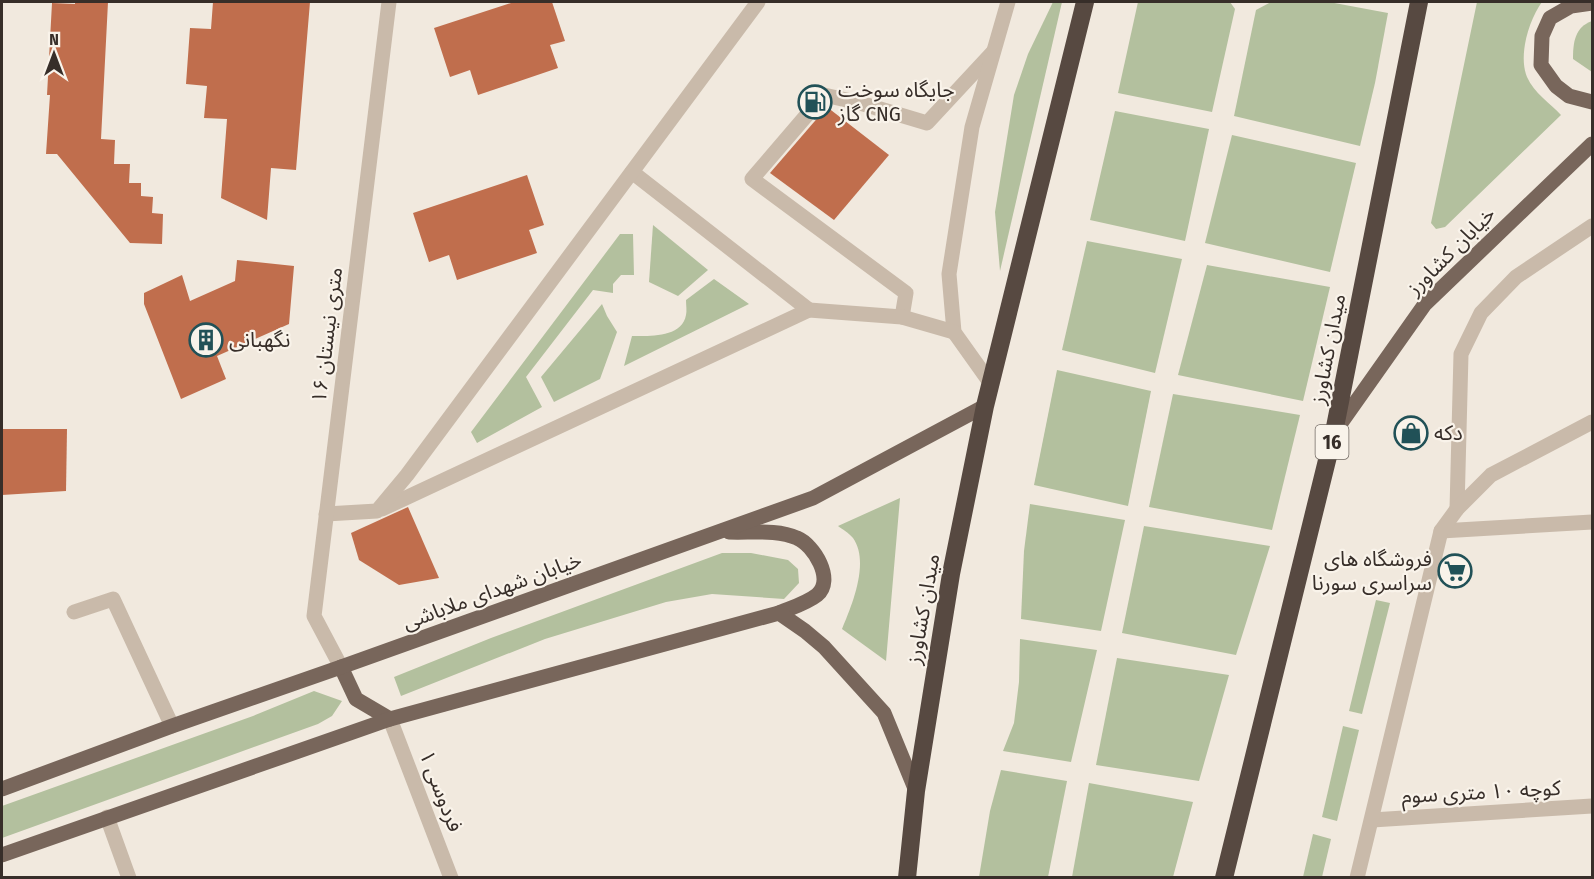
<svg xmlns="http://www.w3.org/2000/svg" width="1594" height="879" font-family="'Fira Sans Condensed','Noto Sans Arabic',sans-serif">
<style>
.green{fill:#b3c09e}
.building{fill:#c06e4d}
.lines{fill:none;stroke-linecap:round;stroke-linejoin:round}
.minor{stroke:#c9baaa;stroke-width:15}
.major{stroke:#78665b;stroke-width:15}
.highway{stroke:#574941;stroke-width:18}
.labels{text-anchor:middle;stroke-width:4.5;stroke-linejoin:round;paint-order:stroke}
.shield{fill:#f9f3ea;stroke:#716963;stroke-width:1.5}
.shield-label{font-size:20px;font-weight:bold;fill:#372e29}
.poi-label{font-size:21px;fill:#372e29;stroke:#f9f3ea;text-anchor:start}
.street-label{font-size:21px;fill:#372e29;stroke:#f9f3ea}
</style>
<rect width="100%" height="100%" fill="#f1e9de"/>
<g class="green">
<polygon points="1053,2 1062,2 1000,271 995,212 1014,95 1028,54"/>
<polygon points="1138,2 1230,2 1235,9 1212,112 1118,93"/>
<polygon points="1271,2 1329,2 1388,13 1375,83 1360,146 1234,116 1256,10"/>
<path d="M1477,2H1542C1529,20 1518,55 1527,77C1534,93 1550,103 1561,115L1445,227L1436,229L1431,223Z"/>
<path d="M1592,21V72L1573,59C1573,42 1575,27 1592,21Z"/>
<polygon points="1115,111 1209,129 1185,241 1090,220"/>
<polygon points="1232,135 1356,163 1330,272 1205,243"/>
<polygon points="653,225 708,270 678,296 649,282"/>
<polygon points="620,234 633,234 634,275 621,275 613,284 613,293 593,290 526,377 542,407 477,443 471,432"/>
<polygon points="1087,241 1182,259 1155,373 1062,350"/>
<polygon points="1207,265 1330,287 1303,401 1178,375"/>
<path d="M714,279L749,304L624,366L632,336C649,336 682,338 686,315C687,311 686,305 686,300Z"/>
<polygon points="602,304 607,316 617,332 600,379 554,402 541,377"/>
<polygon points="1057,370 1151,391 1128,506 1034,485"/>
<polygon points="1173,394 1300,415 1272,530 1149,507"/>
<path d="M900,498L886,661L842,629C852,605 870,562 853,538C849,533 842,529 838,526Z"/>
<polygon points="1030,504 1125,520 1101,631 1021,619 1024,551"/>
<polygon points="1144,526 1270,546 1236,655 1122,633"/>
<polygon points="722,553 751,553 788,560 798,569 799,583 784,599 712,594 666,602 545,639 401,696 394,677 491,638"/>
<polygon points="1376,600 1390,603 1362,714 1349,711"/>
<polygon points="1020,639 1097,650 1071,762 1003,751 1014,723 1019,682"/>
<polygon points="1117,658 1229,675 1199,781 1096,765"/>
<polygon points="314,691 342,701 332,716 318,724 2,838 2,806 253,716"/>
<polygon points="1343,726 1359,730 1337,821 1322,817"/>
<polygon points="1001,770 1067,781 1048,877 979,877 990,811"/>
<polygon points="1089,783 1193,802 1173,877 1072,877"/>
<polygon points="1313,834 1331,839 1322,877 1303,877"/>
</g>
<g class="building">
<polygon points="75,2 108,2 101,139 115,140 114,164 130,164 129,183 141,183 141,196 153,197 152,213 163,214 162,244 130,243 57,154 46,154 50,95 47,95 52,3 75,4"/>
<polygon points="213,2 310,2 296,170 271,168 267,220 221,198 227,119 204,118 207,86 186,84 190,28 211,29"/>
<polygon points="514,2 552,2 565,41 550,45 558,68 478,95 470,70 450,77 434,28"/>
<polygon points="827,107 889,155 834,220 770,173"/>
<polygon points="527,175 544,225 529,230 537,253 457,280 449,255 429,262 413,213"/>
<polygon points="237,260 294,266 289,324 217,356 226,379 181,399 144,304 144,293 182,275 190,301 235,281"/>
<polygon points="2,429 67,429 66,491 2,495"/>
<polygon points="408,507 439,578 399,585 359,560 351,533"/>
</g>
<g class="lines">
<g class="minor">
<polyline points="632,172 809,310"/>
<polyline points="902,317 906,293 752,179 824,95 860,103 927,123 993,52"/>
<polyline points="991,384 954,332 949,274 972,127 1008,2"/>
<polyline points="382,509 809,310 902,317 954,332"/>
<polyline points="1457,509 1461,354 1481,313 1516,277 1592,226"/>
<polyline points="326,514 377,511 407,475 758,2"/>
<polyline points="1441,531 1592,522"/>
<polyline points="74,612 113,599 172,726"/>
<polyline points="341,667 314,616 389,2"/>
<polyline points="390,719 451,878"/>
<polyline points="107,817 129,878"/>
<polyline points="1372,820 1592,806"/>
<polyline points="1357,878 1441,531 1457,509 1491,475 1592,422"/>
</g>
<g class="major">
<polyline points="1592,3 1571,6 1550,18 1542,36 1541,65 1556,86 1569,96 1592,102"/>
<polyline points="1336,430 1425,304 1592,144"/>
<path d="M729,532C750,533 777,529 797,538C814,545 835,580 817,595C807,603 791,608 779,613"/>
<polyline points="341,667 356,699 390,719"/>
<polyline points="2,789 172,726 341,667 813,498 985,406"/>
<polyline points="2,855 390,719 779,613 805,631 824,647 884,713 916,791"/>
</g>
<g class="highway">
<polyline points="907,878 916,791 951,574 985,406 1085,2"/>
<polyline points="1224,878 1334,432 1419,2"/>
</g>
</g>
<defs>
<g id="fuel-ring" transform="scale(1.725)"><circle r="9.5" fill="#f9f3ea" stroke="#215157" stroke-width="1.5"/><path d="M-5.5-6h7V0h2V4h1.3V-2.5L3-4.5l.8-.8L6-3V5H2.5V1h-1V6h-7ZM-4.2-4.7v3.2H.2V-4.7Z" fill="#215157"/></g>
<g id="building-ring" transform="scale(1.725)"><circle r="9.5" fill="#f9f3ea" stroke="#215157" stroke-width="1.5"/><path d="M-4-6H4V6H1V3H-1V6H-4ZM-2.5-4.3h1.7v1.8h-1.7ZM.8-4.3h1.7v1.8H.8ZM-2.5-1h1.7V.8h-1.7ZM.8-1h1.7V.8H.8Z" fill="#215157"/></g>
<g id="shop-ring" transform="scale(1.725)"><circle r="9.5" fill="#f9f3ea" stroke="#215157" stroke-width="1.5"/><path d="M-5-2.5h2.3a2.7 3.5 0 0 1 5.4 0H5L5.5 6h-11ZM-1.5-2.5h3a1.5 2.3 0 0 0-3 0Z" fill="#215157"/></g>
<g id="supermarket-ring" transform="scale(1.725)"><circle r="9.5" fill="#f9f3ea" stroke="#215157" stroke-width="1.5"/><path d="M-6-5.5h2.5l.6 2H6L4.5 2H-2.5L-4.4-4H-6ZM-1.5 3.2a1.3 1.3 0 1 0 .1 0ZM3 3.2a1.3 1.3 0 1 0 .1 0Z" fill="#215157"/></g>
</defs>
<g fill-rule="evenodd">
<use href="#fuel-ring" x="815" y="102"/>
<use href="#building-ring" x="206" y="340"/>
<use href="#shop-ring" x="1411" y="433"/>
<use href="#supermarket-ring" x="1455" y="571"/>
</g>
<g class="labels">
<rect class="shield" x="1315.5" y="425" width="33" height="34" rx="4.5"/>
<g class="shield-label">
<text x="1332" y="449">16</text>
</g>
<g class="poi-label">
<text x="838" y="97">جایگاه سوخت<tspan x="838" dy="24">گاز CNG</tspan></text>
<text x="229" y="347">نگهبانی</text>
<text x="1434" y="440">دکه</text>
<text x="1432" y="566" text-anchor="end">فروشگاه های<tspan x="1432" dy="24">سراسری سورنا</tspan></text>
</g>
<g class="street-label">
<text transform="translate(1451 251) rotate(-45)" y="7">خیابان کشاورز</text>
<text transform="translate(327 335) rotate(-83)" y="7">۱۶ متری نیستان</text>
<text transform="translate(1328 349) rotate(-79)" y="7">میدان کشاورز</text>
<text transform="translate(492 591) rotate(-20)" y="7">خیابان شهدای ملاباشی</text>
<text transform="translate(923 609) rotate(-80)" y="7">میدان کشاورز</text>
<text transform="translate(441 791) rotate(69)" y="7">فردوسی ۱</text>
<text transform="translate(1481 792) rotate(-3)" y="7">کوچه ۱۰ متری سوم</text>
</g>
</g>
<rect width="1594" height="879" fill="none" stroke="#372e29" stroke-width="6"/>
<g transform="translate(54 54)" stroke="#f9f3ea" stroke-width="4.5" paint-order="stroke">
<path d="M0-4.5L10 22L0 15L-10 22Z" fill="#372e29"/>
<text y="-9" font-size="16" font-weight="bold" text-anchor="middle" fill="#372e29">N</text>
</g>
</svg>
